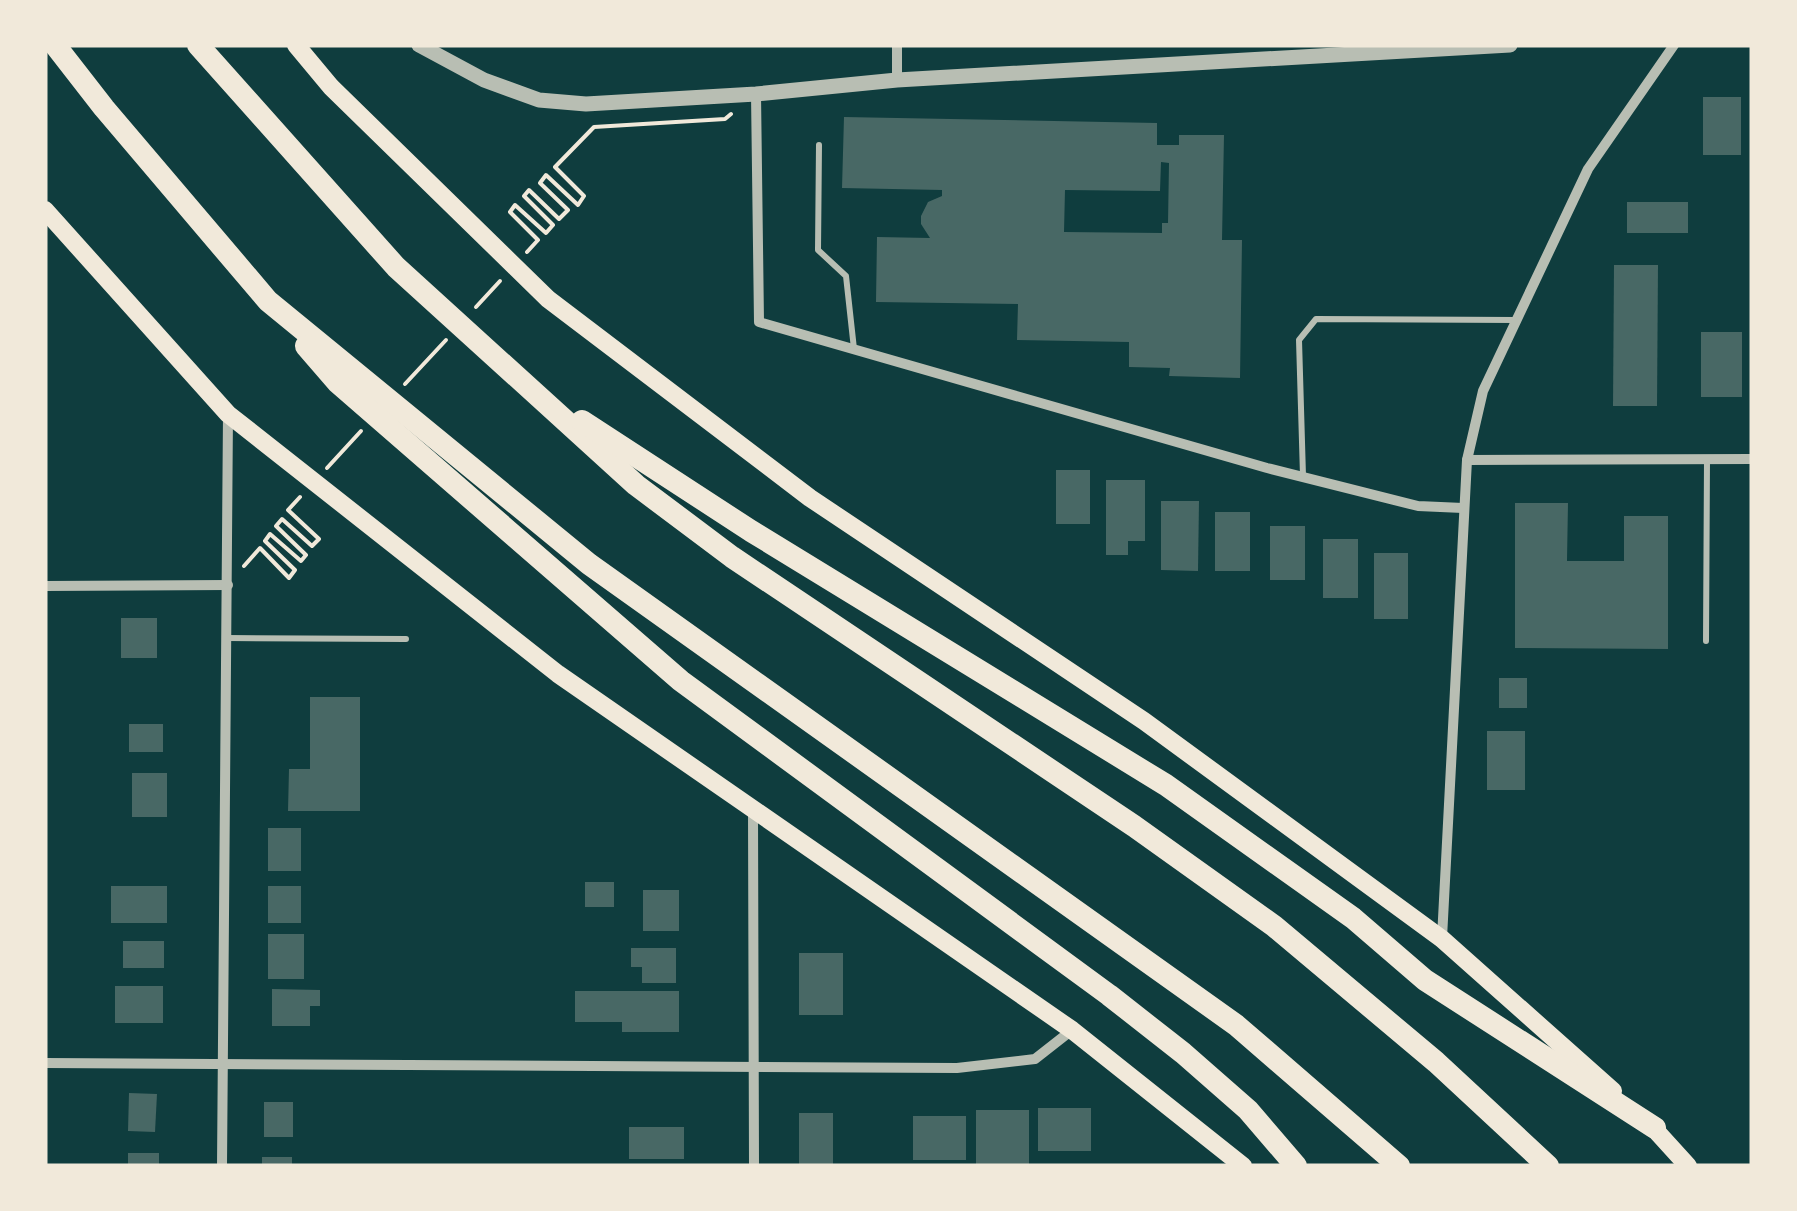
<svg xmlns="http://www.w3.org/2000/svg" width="1797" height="1211" font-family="Karla,sans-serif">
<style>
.building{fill:#486865;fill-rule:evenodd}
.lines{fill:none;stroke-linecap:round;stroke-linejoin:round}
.path{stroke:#f1e9da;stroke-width:4}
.service{stroke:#b8beb3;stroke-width:6}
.minor{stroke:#b8beb3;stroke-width:10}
.tertiary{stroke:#b8beb3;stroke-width:15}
.secondary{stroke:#f1e9da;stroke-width:18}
.motorway{stroke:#f1e9da;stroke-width:22}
</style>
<rect width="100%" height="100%" fill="#0f3d3e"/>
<g class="building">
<rect x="1703" y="97" width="38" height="58"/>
<path d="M844,117L1157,123V145H1179V135H1224L1222,240H1242L1240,378L1169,376L1170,368L1129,367V342L1017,340L1018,304L876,302L877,237L930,238L921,224V216L928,202L942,196V190L842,188ZM1161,162L1169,163L1168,223H1162V233L1064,232L1065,190L1160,191Z"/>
<rect x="1627" y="202" width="61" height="31"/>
<polygon points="1614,265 1658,265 1657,406 1613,406"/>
<rect x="1701" y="332" width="41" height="65"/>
<rect x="1056" y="470" width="34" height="54"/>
<polygon points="1106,480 1145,480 1145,541 1128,541 1128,555 1106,555"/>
<polygon points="1161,501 1199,501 1198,571 1161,570"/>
<polygon points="1515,503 1568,503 1567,561 1624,561 1624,516 1668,516 1668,649 1515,648"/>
<rect x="1215" y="512" width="35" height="59"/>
<rect x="1270" y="526" width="35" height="54"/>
<rect x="1323" y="539" width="35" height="59"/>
<rect x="1374" y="553" width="34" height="66"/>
<rect x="121" y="618" width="36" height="40"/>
<rect x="1499" y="678" width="28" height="30"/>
<polygon points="310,697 360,697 360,811 288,811 289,769 310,769"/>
<rect x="129" y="724" width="34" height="28"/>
<rect x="1487" y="731" width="38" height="59"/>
<rect x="132" y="773" width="35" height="44"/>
<rect x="268" y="828" width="33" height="43"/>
<rect x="585" y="882" width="29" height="25"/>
<rect x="111" y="886" width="56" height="37"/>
<rect x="268" y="886" width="33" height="37"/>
<rect x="643" y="890" width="36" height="41"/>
<rect x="268" y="934" width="36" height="45"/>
<rect x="123" y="941" width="41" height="27"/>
<polygon points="631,948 676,948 676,983 642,983 642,967 631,967"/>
<rect x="799" y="953" width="44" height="62"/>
<rect x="115" y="986" width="48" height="37"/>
<polygon points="272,989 320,990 320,1006 310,1006 310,1026 272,1026"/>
<polygon points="575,991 679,991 679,1032 622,1032 622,1022 575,1022"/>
<polygon points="129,1093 157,1094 155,1132 128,1131"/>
<rect x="264" y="1102" width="29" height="35"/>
<rect x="1038" y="1108" width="53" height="43"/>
<rect x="976" y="1110" width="53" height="56"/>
<rect x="799" y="1113" width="34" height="53"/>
<rect x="913" y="1116" width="53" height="44"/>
<rect x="629" y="1127" width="55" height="32"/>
<rect x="128" y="1153" width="31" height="13"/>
<rect x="262" y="1157" width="30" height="9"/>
</g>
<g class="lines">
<g class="path">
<polyline points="527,252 538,240 510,212 515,205 546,233 553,225 524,196 529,190 559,219 568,210 540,183 546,175 578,205 584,196 555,167 594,127 725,119 731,114"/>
<polyline points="476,307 500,281"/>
<polyline points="405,384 446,340"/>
<polyline points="327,468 361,431"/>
<polyline points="244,566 260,548 289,578 295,570 265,541 270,534 301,561 306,555 276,526 282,519 312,546 319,539 288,510 300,497"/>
</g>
<g class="service">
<polyline points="819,145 818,250 846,276 854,349"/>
<polyline points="1303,476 1299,340 1316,319 1516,320"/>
<polyline points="227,638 406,639"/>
<polyline points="1706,641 1707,460"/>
</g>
<g class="minor">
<polyline points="897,45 897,80"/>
<polyline points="756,94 759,322 1267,468 1418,506 1463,508"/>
<polyline points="1467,460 1752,459"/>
<polyline points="45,586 228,585"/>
<polyline points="753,812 754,1166"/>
<polyline points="1442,938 1467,460 1483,391 1588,169 1674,45"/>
<polyline points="45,1063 957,1068 1035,1059 1072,1030"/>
<polyline points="222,1166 228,414"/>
</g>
<polyline class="tertiary" points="419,45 484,80 539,100 586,104 756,94 897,80 1510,45"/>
<g class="secondary">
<polyline points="296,45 331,87 548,299 810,498 1144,721 1442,939 1613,1091"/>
<polyline points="45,210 228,414 558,674 1072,1030 1243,1166"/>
<polyline points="1648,1122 1688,1166"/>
</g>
<g class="motorway">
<polyline points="55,45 104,108 268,301 589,564 1236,1025 1399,1166"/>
<polyline points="198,45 396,267 636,485 732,557 1134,826 1274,926 1436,1062 1548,1166"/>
<polyline points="306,346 338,383 681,681 1109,995 1183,1053 1248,1110 1296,1166"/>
<polyline points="582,421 751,531 1166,785 1353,918 1425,980 1655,1128"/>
</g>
</g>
<rect width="1797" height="1211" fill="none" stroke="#f1e9da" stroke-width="95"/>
</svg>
